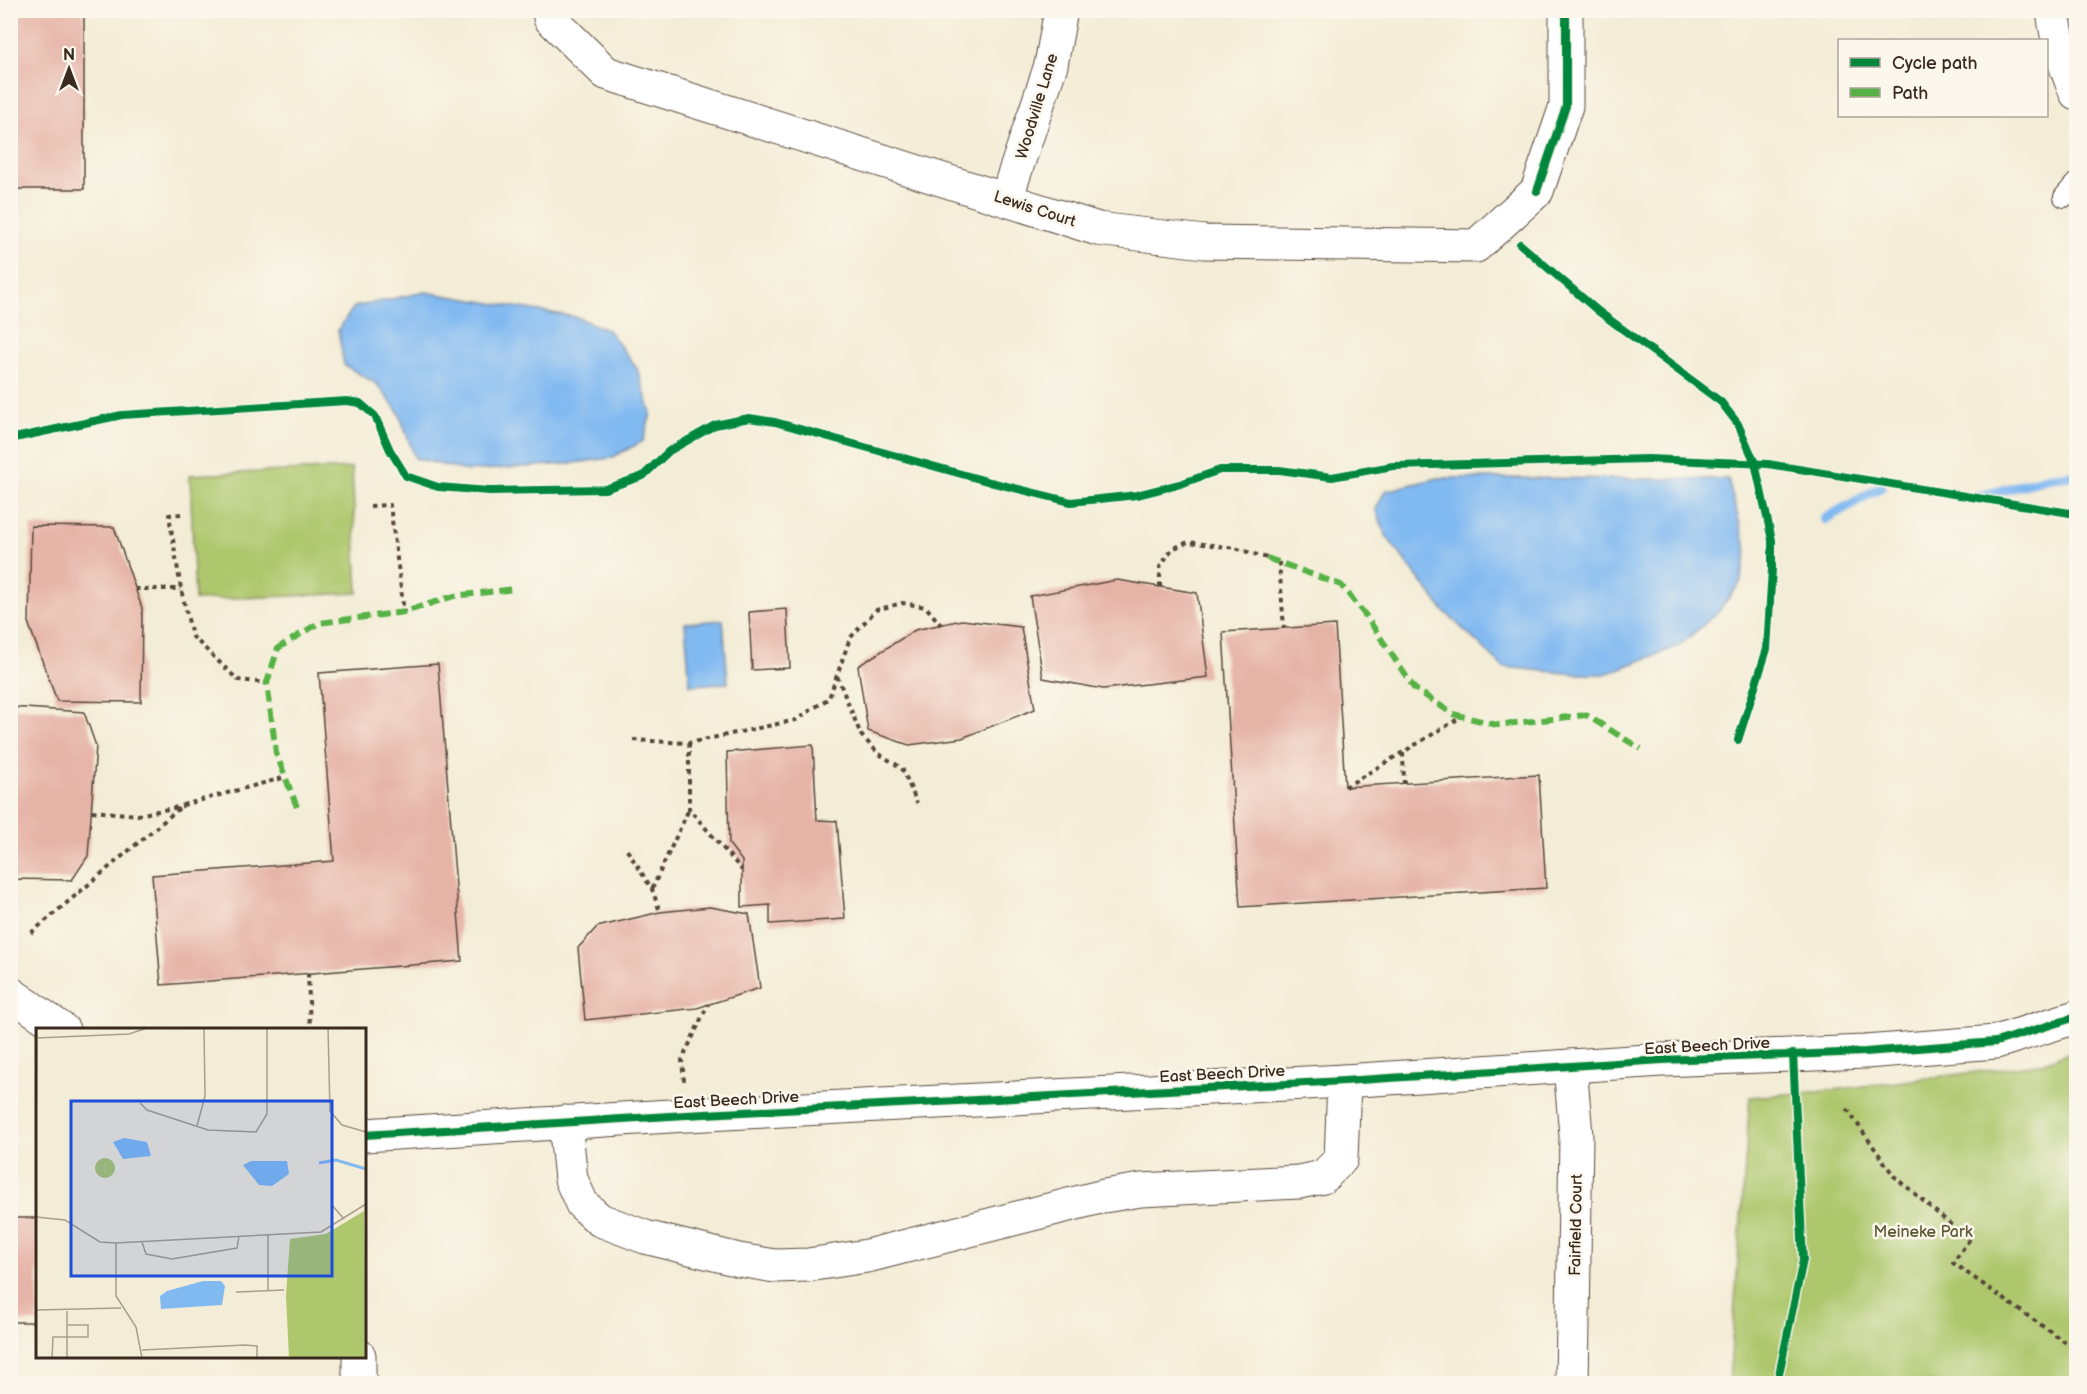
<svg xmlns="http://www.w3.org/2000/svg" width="2087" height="1394" font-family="'Balsamiq Sans',sans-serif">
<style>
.green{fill:#aec76d;stroke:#747846;stroke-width:1.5}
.water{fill:#81b9f1;stroke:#5e7288;stroke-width:1.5}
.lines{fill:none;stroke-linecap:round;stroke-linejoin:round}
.stream{stroke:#81b9f1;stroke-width:10}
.building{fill:#e6b4a7}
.lane-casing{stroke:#57473a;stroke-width:22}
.street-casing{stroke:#57473a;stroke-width:35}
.path{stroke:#57473a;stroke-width:4;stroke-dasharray:4.5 4.5;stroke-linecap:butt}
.lane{stroke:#fff;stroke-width:20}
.street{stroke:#fff;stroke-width:33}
.quiet{stroke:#57b245;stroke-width:6;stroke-dasharray:12 6;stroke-linecap:butt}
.cycleway-casing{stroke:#fbf7ec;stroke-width:11}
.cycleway{stroke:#00873e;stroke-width:8}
.labels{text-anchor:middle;stroke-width:5;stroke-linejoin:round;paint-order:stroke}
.street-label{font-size:16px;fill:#3b2a1e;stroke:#fbf7ec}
.park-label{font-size:16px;fill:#5e5936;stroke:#fbf7ec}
.inset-river{fill:none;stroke:#81b9f1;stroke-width:3}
.inset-road{fill:none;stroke:#a99e8c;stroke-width:1.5}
.view{fill:#1d4ed8;fill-opacity:0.15;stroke:#1d4ed8;stroke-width:3}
.inset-edge{fill:none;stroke:#3b2a1e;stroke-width:3}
</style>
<rect width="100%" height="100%" fill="#fbf7ec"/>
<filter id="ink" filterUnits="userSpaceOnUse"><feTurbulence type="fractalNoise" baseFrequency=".0167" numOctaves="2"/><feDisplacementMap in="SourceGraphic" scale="12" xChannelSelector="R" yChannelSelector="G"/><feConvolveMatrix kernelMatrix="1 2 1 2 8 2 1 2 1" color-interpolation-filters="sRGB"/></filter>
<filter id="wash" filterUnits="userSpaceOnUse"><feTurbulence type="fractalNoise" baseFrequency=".008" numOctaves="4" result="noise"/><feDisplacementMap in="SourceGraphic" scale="24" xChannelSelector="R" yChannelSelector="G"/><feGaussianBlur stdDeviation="1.35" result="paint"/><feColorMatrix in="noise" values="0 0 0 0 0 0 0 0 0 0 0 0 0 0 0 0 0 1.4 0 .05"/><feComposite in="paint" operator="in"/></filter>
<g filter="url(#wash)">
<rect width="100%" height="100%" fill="#f3ecd6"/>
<g class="green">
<polygon points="352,468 358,593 195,600 190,475"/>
<polygon points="2076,1050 2076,1383 1729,1383 1750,1097 1825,1091 2039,1064"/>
</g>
<g class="water">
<polygon points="425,292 576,317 608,330 637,368 651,413 643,441 611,458 566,464 467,471 415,458 399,413 377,384 344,365 338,330 354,307"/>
<polygon points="1438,478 1728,479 1747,552 1740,583 1719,611 1679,646 1605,674 1576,674 1503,667 1443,610 1386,536 1376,509 1385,491"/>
<polygon points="723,620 728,683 690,685 685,623"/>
</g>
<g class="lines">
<g class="stream">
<polyline points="1978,497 2048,478 2076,475"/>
<polyline points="1825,519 1881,487"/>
</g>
</g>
<g id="blocks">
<g class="building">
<rect x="10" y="10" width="74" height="179"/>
<polygon points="31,526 114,527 142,608 141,702 57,701 29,625"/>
<polygon points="1117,580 1197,593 1208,677 1103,689 1043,678 1030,596"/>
<polygon points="787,609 790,668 752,670 749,612"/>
<polygon points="962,620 1021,627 1035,709 962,738 909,745 868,731 858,666 915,630"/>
<polygon points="1335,625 1345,787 1539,775 1546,888 1240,907 1223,632"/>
<polygon points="438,664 462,961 161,985 152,875 334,861 319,673"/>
<polygon points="10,707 84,712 96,746 88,856 72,880 10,879"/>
<polygon points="813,745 817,820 837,821 845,919 770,924 770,905 742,907 742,861 729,844 727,752"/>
<polygon points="710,907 749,914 760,988 697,1008 585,1020 578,948 597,927 660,912"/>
<rect x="10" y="1218" width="28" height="104"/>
</g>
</g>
</g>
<g filter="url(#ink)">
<use href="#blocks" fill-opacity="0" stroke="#57473a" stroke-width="1.5"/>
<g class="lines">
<g class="lane-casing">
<polyline id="lane" points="2064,197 2076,183"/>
</g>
<g class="street-casing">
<g id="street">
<path d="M2053,10C2056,38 2065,67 2076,93"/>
<polyline points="550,18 606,73 1098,229 1204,242 1476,246 1537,191 1566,106 1566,10"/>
<polyline points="1006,199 1051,65 1061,10"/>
<polyline points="10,993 63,1030"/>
<polyline points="1570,1066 1576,1135 1572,1384"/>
<polyline points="565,1122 571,1179 582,1204 600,1220 645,1237 739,1260 775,1266 808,1265 867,1256 1104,1196 1141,1190 1299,1182 1323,1177 1341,1159 1344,1081"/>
<polyline points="364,1135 686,1115 1344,1081 1662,1060 1865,1052 1996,1042 2076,1017"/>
<polyline points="359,1356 359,1384"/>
</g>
</g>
<g class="path">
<polyline points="370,506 390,505 404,612"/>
<polyline points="181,514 169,515 181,589 192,636 238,680 267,683"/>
<polyline points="1279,562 1284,628"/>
<polyline points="1160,587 1160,567 1172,549 1188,542 1235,548 1267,558"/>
<polyline points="135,589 181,589"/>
<polyline points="837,676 861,735 879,754 902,768 917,803"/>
<polyline points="633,740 689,743 796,720 829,698 850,638 876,610 902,603 926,607 941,625"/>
<polyline points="689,743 689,809 742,870"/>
<polyline points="1403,753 1404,783"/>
<polyline points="1345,787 1463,716"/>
<polyline points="92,811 138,815 183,806"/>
<polyline points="627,850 652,889 660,912"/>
<polyline points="652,889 689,809"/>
<polyline points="31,933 183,805 286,777"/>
<polyline points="308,973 310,1030"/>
<polyline points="684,1081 682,1060 708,1004"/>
<polyline points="1847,1109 1894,1176 1969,1240 1953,1263 2072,1347 2076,1341"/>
</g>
<use href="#lane" class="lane"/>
<use href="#street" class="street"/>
<g class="quiet">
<polyline points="1267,558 1341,585 1366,616 1414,688 1453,714 1497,725 1586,715 1641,749"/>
<polyline points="297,807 276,753 267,683 278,648 319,623 404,612 454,596 515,589"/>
</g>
<g class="cycleway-casing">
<g id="cycleway">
<polyline points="1537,191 1566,106 1566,10"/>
<polyline points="1520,244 1598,311 1721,402 1738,424 1755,463 1772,540 1772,569 1767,649 1738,740"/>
<polyline points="10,439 122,415 347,401 360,403 375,416 390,450 406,476 438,487 489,491 605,489 643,476 669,451 715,425 749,418 775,422 990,482 1071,502 1137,495 1180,484 1220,470 1279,470 1332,477 1393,466 1648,459 1768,464 2076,514"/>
<polyline points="364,1135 686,1115 1344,1081 1662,1060 1865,1052 1996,1042 2076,1017"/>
<polyline points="1777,1384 1803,1260 1793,1054"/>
</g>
</g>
<use href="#cycleway" class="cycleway"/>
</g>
</g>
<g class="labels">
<g class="street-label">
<text transform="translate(1036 106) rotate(-73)" y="6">Woodville Lane</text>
<text transform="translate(1035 208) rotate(18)" y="6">Lewis Court</text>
<text transform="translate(1707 1045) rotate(-3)" y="6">East Beech Drive</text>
<text transform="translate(1222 1073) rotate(-3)" y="6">East Beech Drive</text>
<text transform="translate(736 1099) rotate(-3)" y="6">East Beech Drive</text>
<text transform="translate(1575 1225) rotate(-89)" y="6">Fairfield Court</text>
</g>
<g class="park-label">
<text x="1923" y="1237">Meineke Park</text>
</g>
</g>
<g transform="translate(36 1028)">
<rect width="330" height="330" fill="#f3ecd6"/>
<path d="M59 140a10 10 0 1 1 20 0a10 10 0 1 1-20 0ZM328,183L330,330H253L250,268L254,211L290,206Z" fill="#aec76d"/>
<path d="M88,110L111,114L115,128L87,131L77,114ZM215,133H251L253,146L236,158L223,157L207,137ZM167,253H185L189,258L186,277L125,281L124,268L131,263Z" fill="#81b9f1"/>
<path class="inset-river" d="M283,135L300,132L330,141"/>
<path class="inset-road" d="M292,0L294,83L306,97L330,104M0,10L93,6L111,0M104,75L111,82L172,102L220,104L231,86V0M161,98L169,68L168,0M0,129L1,0M296,177L308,191M0,189L29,192L64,214L80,215L285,204L330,176M106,214L110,226L136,231L201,220L203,208M80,215V268L100,299L106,330M232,263V207M200,264L248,262M0,282L85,280M31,283V330M106,322L209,317L221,318V330M16,330L17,309H52V297H31"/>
<path class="view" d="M35,73H296V248H35Z"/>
<rect width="330" height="330" class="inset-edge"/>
</g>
<rect width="2087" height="1394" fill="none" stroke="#fbf7ec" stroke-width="36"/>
<rect x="1838" y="39" width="210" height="78" fill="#fbf7ec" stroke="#aea59a" stroke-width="1.5"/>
<rect x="1850" y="58" width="30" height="9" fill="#00873e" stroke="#aea59a" stroke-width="1.5"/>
<text x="1892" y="69" font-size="18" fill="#3b2a1e">Cycle path</text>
<rect x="1850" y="88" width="30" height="9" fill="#57b245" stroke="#aea59a" stroke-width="1.5"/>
<text x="1892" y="99" font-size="18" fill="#3b2a1e">Path</text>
<g transform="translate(69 69)" stroke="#fbf7ec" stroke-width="4.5" paint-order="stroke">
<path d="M0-4.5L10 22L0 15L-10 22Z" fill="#3b2a1e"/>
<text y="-9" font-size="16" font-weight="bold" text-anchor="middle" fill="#3b2a1e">N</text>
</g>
</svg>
